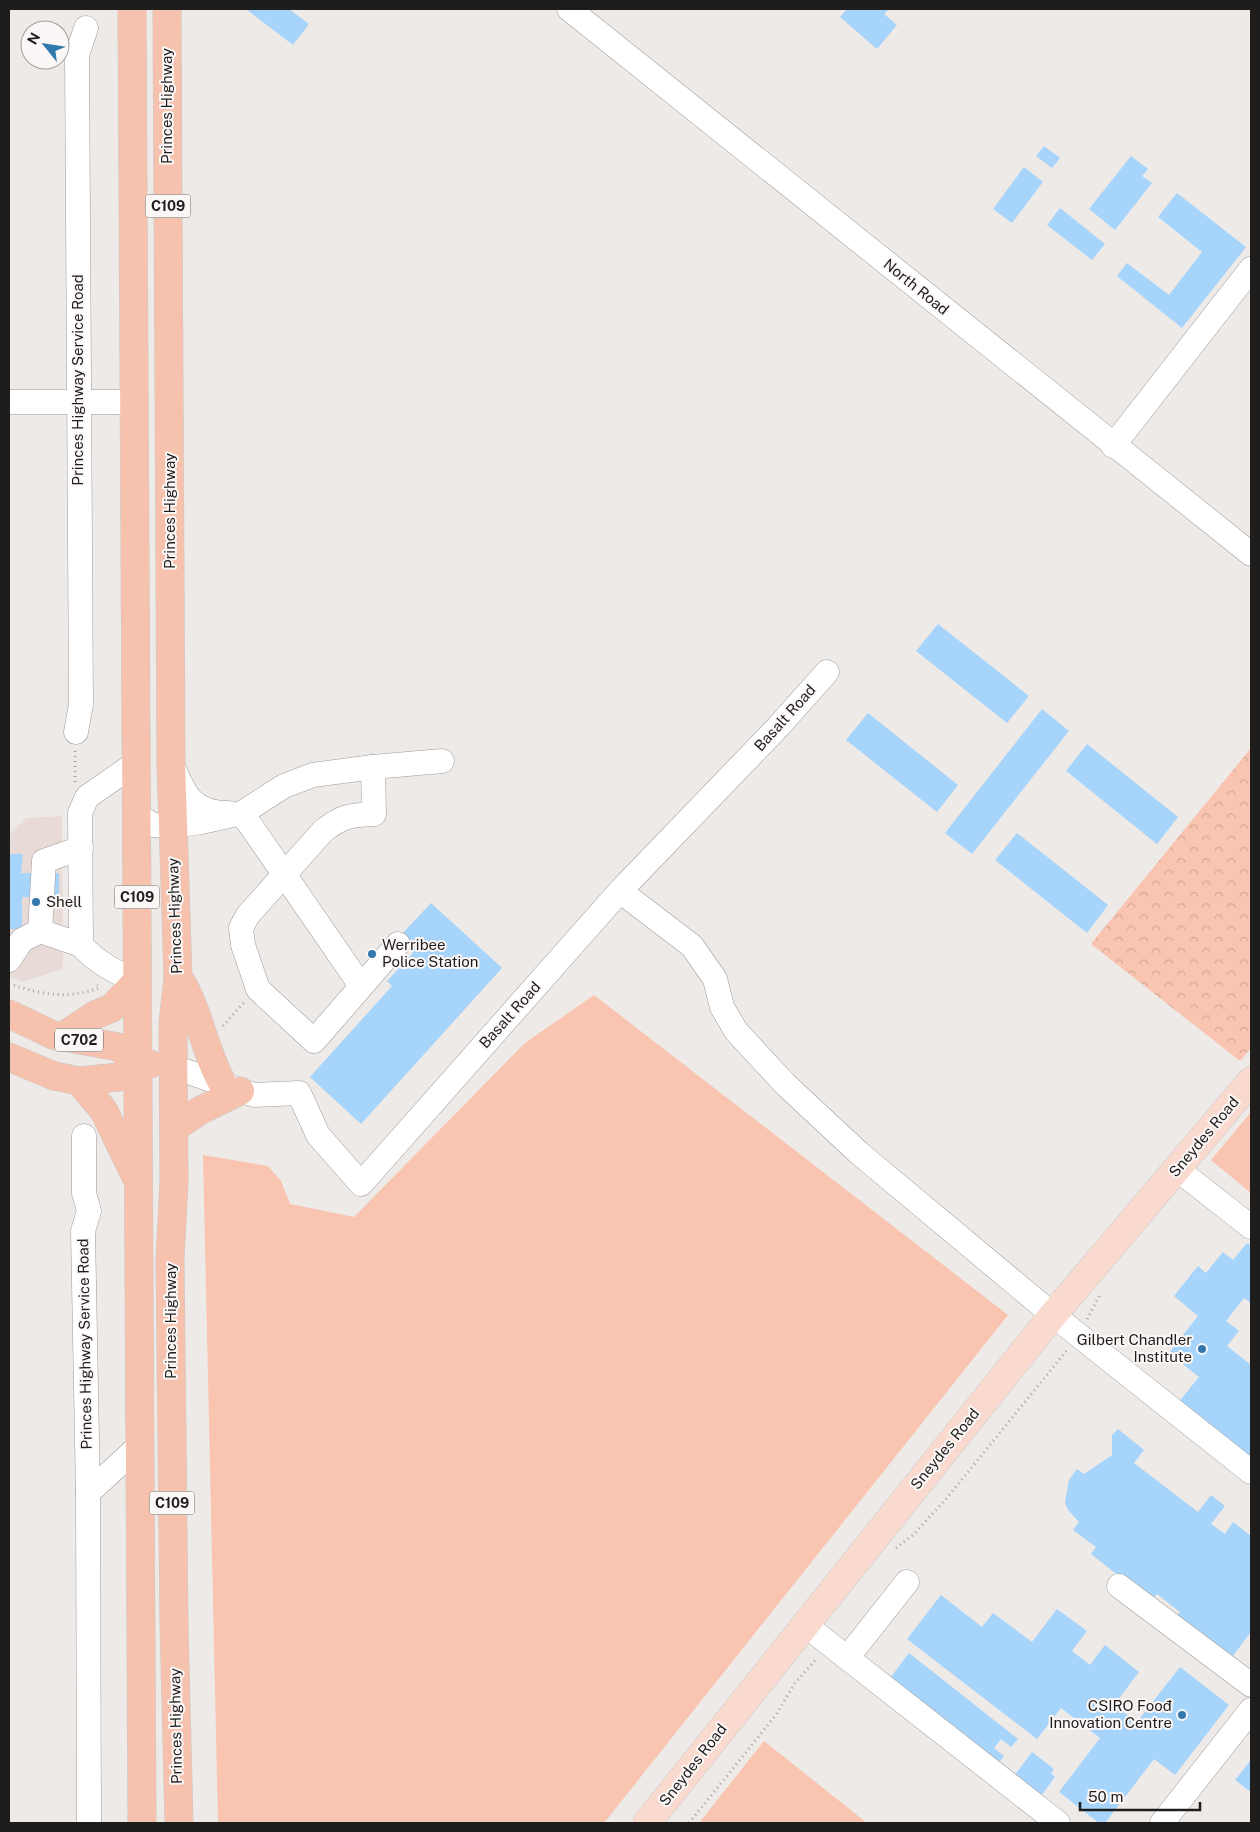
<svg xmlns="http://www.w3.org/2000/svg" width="1260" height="1832" font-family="'Public Sans',sans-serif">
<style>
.built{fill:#e8dbd7}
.grass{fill:#f9c4b0}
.forest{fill:url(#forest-crowns)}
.building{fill:#a6d4fa}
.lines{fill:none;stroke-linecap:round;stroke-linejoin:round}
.minor-casing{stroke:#9f9b9a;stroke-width:25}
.major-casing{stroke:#c9c9c9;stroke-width:29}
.highway-casing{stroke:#c9c9c9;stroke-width:29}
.path{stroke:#a6a3a1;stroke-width:3;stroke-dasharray:1 4;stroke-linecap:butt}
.minor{stroke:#fff;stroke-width:24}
.major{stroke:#fadace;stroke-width:28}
.highway{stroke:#f6c2ae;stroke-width:28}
.poi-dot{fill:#3178ad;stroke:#fbf7f6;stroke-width:2}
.labels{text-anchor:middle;stroke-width:4;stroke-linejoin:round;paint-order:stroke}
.shield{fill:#fbf7f6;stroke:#605e5d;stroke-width:1}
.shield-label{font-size:14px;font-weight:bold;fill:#1e1d1c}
.street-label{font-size:15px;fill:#1e1d1c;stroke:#fbf7f6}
.poi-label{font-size:15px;fill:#1e1d1c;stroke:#fbf7f6;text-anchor:start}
</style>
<defs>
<pattern id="forest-crowns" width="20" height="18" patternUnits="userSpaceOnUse" patternTransform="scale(1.25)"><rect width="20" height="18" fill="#f9c4b0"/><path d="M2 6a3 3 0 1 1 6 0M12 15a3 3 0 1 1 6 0" fill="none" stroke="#d5a897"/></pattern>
</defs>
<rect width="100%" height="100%" fill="#eeeae8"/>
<polygon class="built" points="62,816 63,969 21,982 9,976 9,835 26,818"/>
<g class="grass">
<polygon points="594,995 1008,1315 604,1823 218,1823 203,1155 268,1166 281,1181 290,1204 354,1217 525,1043"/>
<polygon points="1251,1112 1251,1193 1211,1160"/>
<polygon points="764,1741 867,1823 699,1823"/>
</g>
<polygon class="forest" points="1251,748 1251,1048 1240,1061 1091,944"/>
<g class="building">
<polygon points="246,9 289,9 309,24 293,45"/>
<polygon points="847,9 889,9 884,14 897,25 877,49 840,17"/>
<polygon points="1044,146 1060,158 1052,168 1036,156"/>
<polygon points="1131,156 1148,169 1142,176 1152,183 1115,230 1089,209"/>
<polygon points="1024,167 1043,182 1012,223 993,209"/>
<polygon points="1177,193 1246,247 1182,328 1117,276 1127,263 1169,295 1202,252 1158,217"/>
<polygon points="1060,208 1105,244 1092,260 1047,225"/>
<polygon points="938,624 1029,696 1007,723 916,651"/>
<polygon points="1042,709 1069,731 972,854 945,833"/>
<polygon points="868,713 958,785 937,812 846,740"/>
<polygon points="1087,744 1178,817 1157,844 1066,771"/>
<polygon points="1017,833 1108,905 1087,933 995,860"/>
<polygon points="9,854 23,854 21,873 59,873 59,897 22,897 22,929 9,929"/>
<polygon points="431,903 502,968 361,1124 310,1077 392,986 387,981 413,953 409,949 412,945 401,935"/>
<polygon points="1247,1243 1251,1246 1251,1303 1244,1298 1226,1321 1239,1331 1227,1346 1251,1365 1251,1463 1177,1404 1199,1377 1169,1353 1198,1316 1174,1296 1198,1266 1206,1273 1223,1252 1233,1260"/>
<polygon points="1118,1429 1144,1450 1134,1463 1198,1512 1211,1495 1225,1506 1211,1524 1225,1534 1233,1522 1251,1536 1251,1632 1232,1657 1198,1630 1193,1636 1173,1620 1180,1612 1157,1594 1151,1601 1091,1554 1096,1547 1073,1530 1079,1522 1068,1510 1065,1502 1069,1480 1077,1469 1084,1474 1112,1455 1112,1435"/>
<polygon points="941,1595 982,1627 993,1613 1032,1642 1057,1609 1087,1631 1072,1651 1090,1665 1105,1645 1139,1672 1114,1705 1137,1722 1180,1667 1229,1705 1175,1775 1154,1759 1105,1823 1099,1823 1059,1792 1100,1738 1061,1708 1037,1739 907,1639"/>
<polygon points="909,1653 1018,1739 1011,1747 1001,1739 994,1748 1004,1756 998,1764 890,1678"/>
<polygon points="1032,1752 1054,1769 1051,1773 1055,1777 1041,1796 1014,1776"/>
<polygon points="1251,1760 1251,1792 1235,1780"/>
</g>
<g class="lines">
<g class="minor-casing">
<g id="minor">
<polyline points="569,9 1251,554"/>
<polyline points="9,402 135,402"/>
<polyline points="1113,446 1251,269"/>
<polyline points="76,732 81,704 77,55 86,28"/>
<path d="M136,763L87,797L80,813L81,945C97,963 116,973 137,981"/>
<path d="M172,764C184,794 192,813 228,813"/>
<path d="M373,767L374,814C350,815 342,816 323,831L248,915L241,928L243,945L258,989L314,1041L398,944"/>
<polyline points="242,813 361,986"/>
<polyline points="136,814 153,825 173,826 201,822 242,813 284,786 313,775 373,767 442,761"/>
<polyline points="620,891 692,946 715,979 722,1007 736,1031 785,1084 859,1153 1053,1315 1251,1472"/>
<polyline points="40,931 81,945"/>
<polyline points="9,960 22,940 40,931 44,861 81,848"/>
<polyline points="174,1067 254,1095 299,1093 318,1135 361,1184 620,891 778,727 827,672"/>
<polyline points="84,1136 84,1193 89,1211 83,1231 88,1493 89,1823"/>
<polyline points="1177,1169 1251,1227"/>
<polyline points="88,1493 139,1446"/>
<polyline points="1119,1586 1251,1685"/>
<polyline points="804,1624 1058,1823"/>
<polyline points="847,1658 907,1582"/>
<polyline points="1162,1823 1251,1710"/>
</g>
</g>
<g class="major-casing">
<polyline id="major" points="647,1823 1053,1315 1251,1081"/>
</g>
<g class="highway-casing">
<g id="highway">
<polyline points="132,9 142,1823"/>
<polyline points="167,9 171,763 178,977 173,1023 174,1182 170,1259 174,1624 179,1823"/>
<path d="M178,977C200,1010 204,1052 224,1086"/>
<polyline points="9,1014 53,1035 118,1047 138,1062 150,1064"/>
<polyline points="62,1037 95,1015 112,1008 137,981"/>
<polyline points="9,1057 54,1076 79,1081 119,1077 138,1062"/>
<polyline points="79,1081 104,1111 135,1175"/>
<polyline points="174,1128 201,1110 240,1091"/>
</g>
</g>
<g class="path">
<polyline points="75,751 75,782"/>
<path d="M9,984C42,994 65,1000 99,988L97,985"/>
<polyline points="223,1026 245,1001"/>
<polyline points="1087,1319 1101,1293"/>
<polyline points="896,1548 914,1534 946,1499 1068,1349"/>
<polyline points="689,1823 776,1715 795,1683 817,1658"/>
</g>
<use href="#minor" class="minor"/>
<use href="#major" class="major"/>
<use href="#highway" class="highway"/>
</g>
<g class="poi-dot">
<circle cx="36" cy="902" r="5"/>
<circle cx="372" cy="954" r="5"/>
<circle cx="1202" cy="1349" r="5"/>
<circle cx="1182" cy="1715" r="5"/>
</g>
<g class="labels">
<g class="shield">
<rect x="145.5" y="194.5" width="45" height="23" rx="4"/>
<rect x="114.5" y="885.5" width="45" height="23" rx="4"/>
<rect x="55" y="1028.5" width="48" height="23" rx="4"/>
<rect x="149.5" y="1491.5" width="45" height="23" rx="4"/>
</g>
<g class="shield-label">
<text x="168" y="211">C109</text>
<text x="137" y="902">C109</text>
<text x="79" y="1045">C702</text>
<text x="172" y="1508">C109</text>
</g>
<g class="street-label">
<text transform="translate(167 106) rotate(-90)" y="5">Princes Highway</text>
<text transform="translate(916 287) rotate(39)" y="5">North Road</text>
<text transform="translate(78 380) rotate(-90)" y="5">Princes Highway Service Road</text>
<text transform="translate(170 511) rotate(-90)" y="5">Princes Highway</text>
<text transform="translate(785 718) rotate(-48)" y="5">Basalt Road</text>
<text transform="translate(175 916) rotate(-92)" y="5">Princes Highway</text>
<text transform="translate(510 1015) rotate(-48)" y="5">Basalt Road</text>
<text transform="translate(1204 1137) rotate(-50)" y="5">Sneydes Road</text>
<text transform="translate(171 1321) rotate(-90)" y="5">Princes Highway</text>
<text transform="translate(85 1344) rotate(-91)" y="5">Princes Highway Service Road</text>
<text transform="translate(945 1449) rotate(-51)" y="5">Sneydes Road</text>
<text transform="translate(176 1726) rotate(-91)" y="5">Princes Highway</text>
<text transform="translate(693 1765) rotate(-52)" y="5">Sneydes Road</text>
</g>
<g class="poi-label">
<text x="46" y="907">Shell</text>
<text x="382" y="950">Werribee<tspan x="382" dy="17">Police Station</tspan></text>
<text x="1192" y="1345" text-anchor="end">Gilbert Chandler<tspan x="1192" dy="17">Institute</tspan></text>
<text x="1172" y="1711" text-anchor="end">CSIRO Foođ<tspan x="1172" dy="17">Innovation Centre</tspan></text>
</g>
</g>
<rect width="1260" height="1832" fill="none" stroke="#1e1d1c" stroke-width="20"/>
<g transform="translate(45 45) rotate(300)"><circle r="24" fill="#fbf7f6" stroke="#a3a09f"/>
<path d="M0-4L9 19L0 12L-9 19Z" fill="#3178ad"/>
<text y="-8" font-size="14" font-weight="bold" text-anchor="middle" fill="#1e1d1c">N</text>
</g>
<path d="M1080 1802v8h120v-8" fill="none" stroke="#1e1d1c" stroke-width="2.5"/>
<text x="1088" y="1802" font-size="15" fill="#1e1d1c" stroke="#fbf7f6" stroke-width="4" paint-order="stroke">50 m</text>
</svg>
